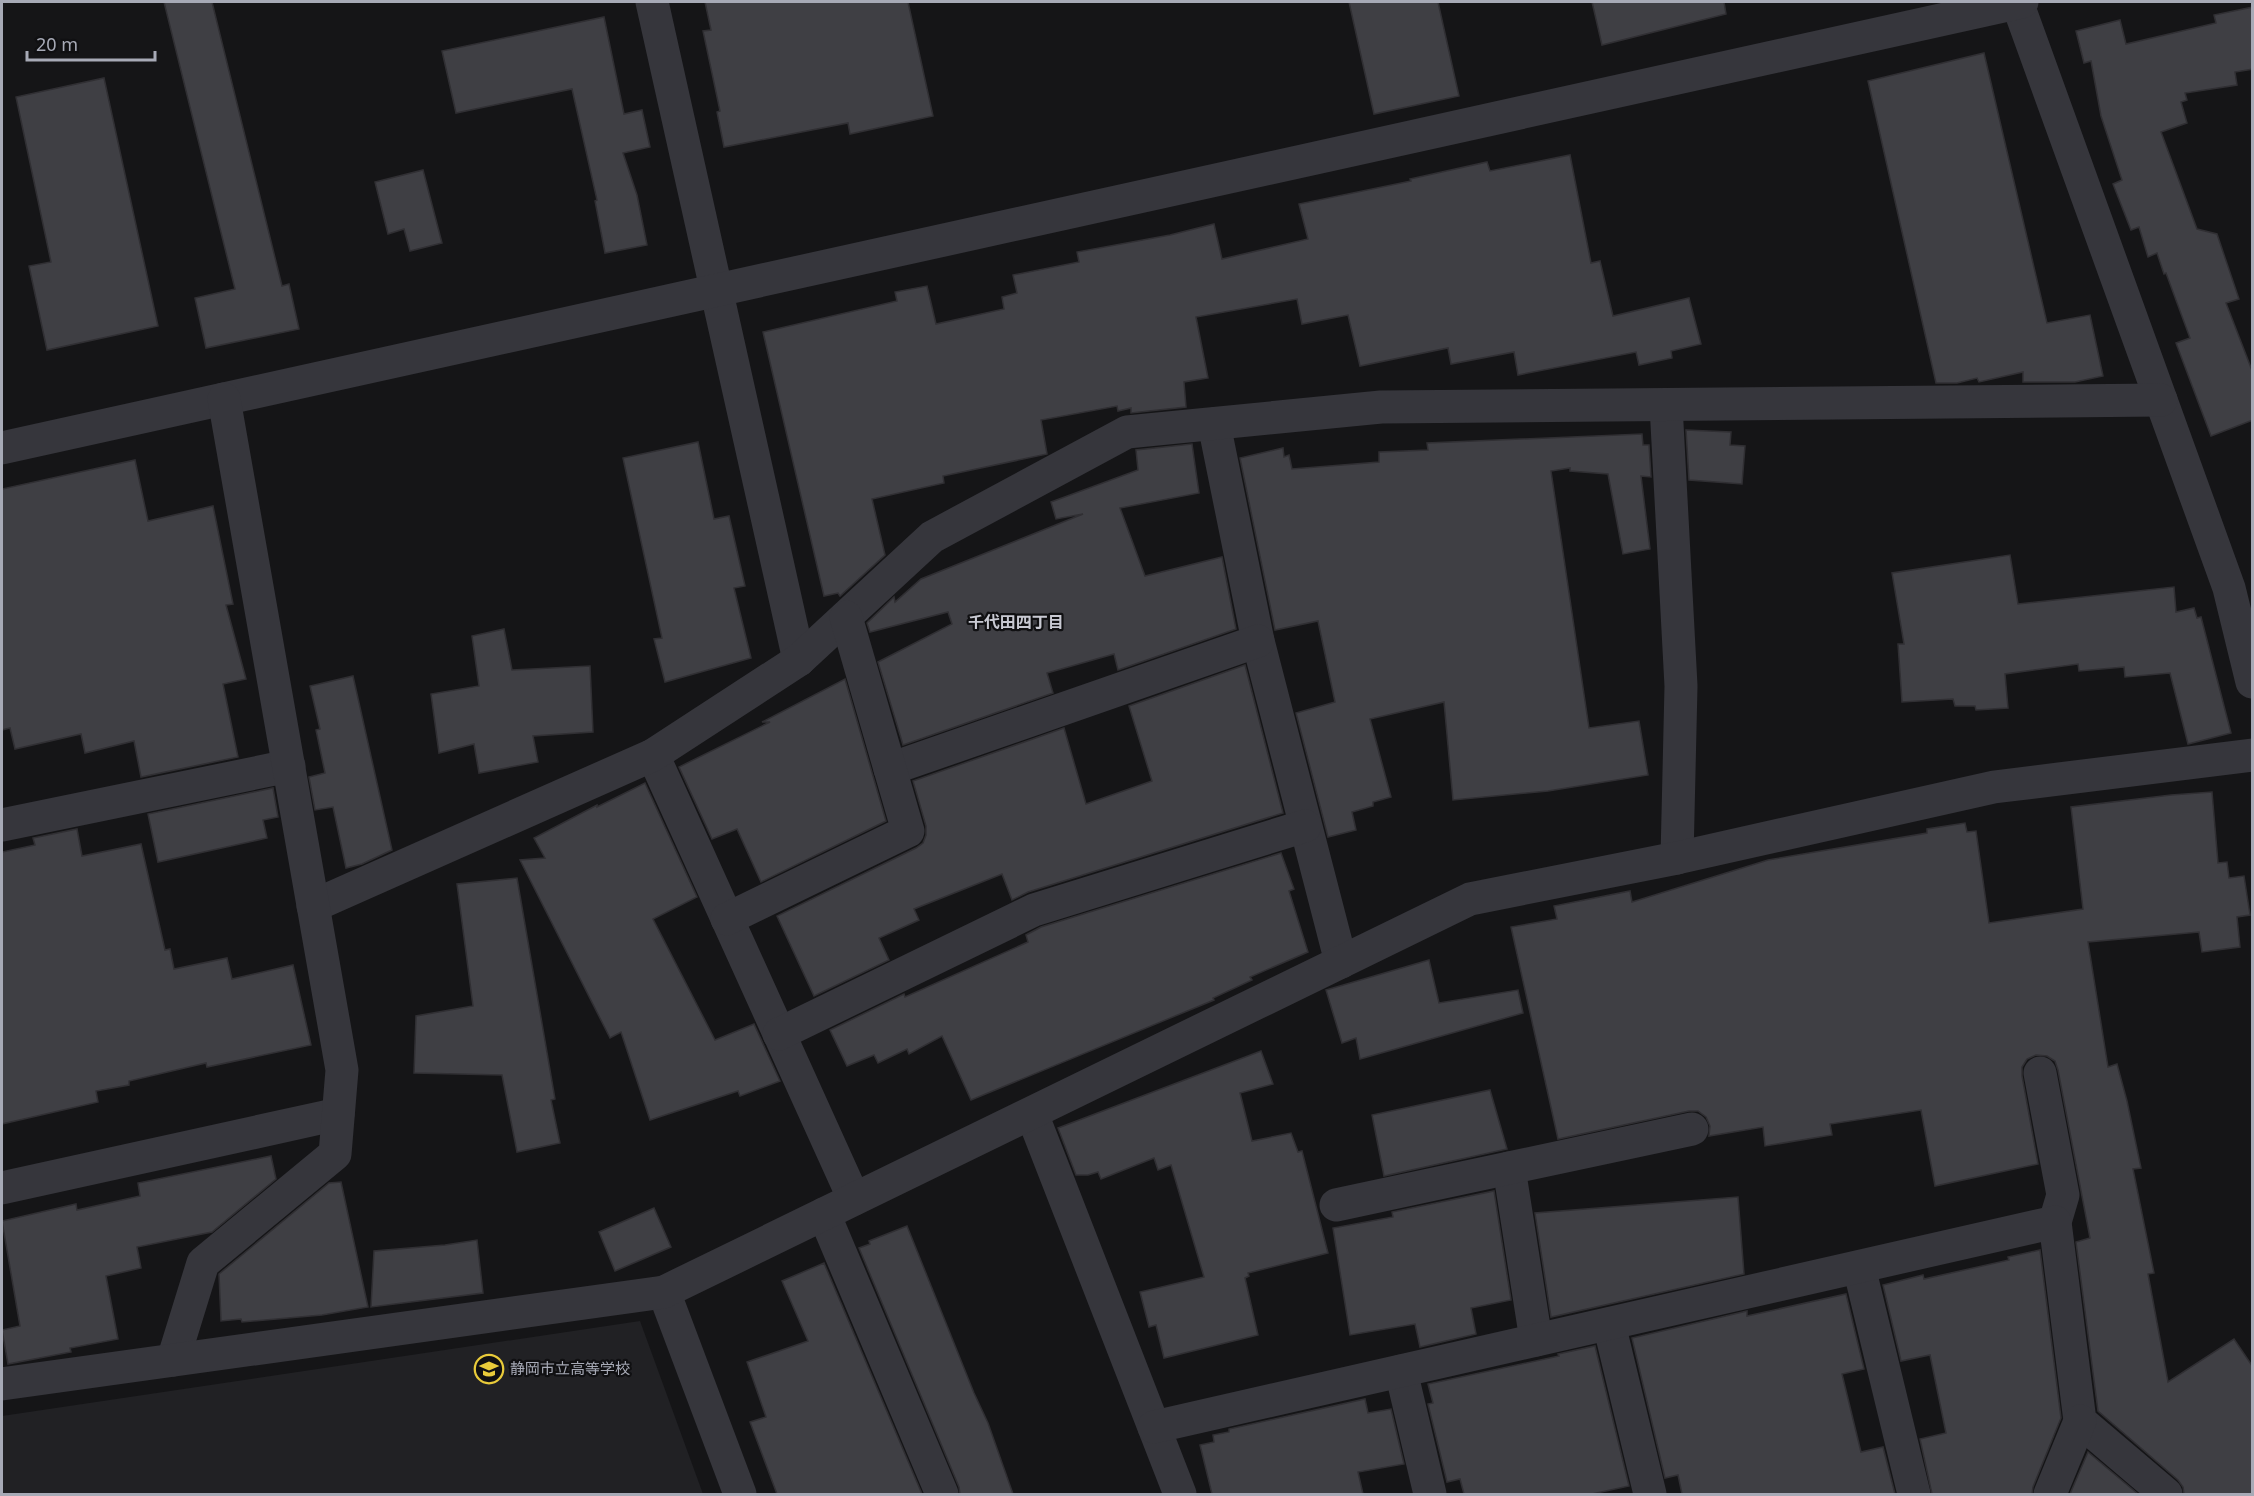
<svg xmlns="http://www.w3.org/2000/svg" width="2254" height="1496" font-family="'Noto Sans','Noto Sans JP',sans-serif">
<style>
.built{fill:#212124}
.building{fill:#3f3f44;stroke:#302f33;stroke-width:1.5}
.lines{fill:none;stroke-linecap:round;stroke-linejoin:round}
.minor{stroke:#36363c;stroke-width:33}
.labels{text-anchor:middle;stroke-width:4.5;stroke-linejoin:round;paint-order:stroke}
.poi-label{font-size:15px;fill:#a7aab6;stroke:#101012;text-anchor:start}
.neighbourhood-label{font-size:16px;font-weight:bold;fill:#c8c9d2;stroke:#101012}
</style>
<rect width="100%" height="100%" fill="#151517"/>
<polygon class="built" points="640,1321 703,1494 2,1494 2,1416"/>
<g class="building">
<polygon points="164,2 212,2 282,286 289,284 299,329 206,348 195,298 235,289"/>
<polygon points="705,2 908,2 933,116 850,134 848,123 724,147 717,112 720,111 703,31 711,30"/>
<polygon points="1349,2 1438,2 1459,96 1374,114"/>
<polygon points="1592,2 1724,2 1726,14 1602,45"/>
<polygon points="2253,7 2253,69 2235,72 2237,85 2185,93 2187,100 2181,102 2187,123 2161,132 2197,229 2217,234 2239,299 2226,303 2253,373 2253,420 2211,436 2176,343 2190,338 2166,273 2164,274 2157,253 2148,257 2139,227 2131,230 2113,184 2122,180 2101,116 2091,61 2084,63 2076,31 2120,20 2126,44 2216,23 2214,15"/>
<polygon points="604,17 624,114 642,110 650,147 623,153 637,195 647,245 605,253 595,201 597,200 572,89 456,113 442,51"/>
<polygon points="1984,53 2047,323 2090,315 2103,376 2075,382 2023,382 2023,372 1979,382 1977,378 1957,383 1936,383 1868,81"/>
<polygon points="104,78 158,326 47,350 29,266 51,262 16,97"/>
<polygon points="1570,155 1591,263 1600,261 1613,316 1689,298 1701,344 1671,351 1672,358 1639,365 1636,352 1518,375 1514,352 1451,364 1448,348 1360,366 1348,315 1302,324 1297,299 1196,317 1208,378 1184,382 1186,407 1131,413 1131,408 1118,411 1117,406 1041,420 1047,454 943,476 944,483 872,499 885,555 840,596 838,593 824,596 763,332 897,301 895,292 927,286 936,324 1004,309 1002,297 1017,293 1013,275 1079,262 1077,252 1170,235 1214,224 1222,259 1308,239 1299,204 1411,181 1410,179 1487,162 1490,171"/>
<polygon points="423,170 442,243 410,251 404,229 388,234 375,182"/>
<polygon points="1686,430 1731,432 1730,445 1745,446 1742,484 1689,480"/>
<polygon points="1642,434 1643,445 1649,445 1651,477 1641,476 1650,549 1623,554 1608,474 1570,471 1570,468 1551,471 1589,728 1639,721 1648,775 1548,791 1453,800 1444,702 1370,719 1391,797 1373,802 1373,806 1352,812 1356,830 1328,837 1296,713 1335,702 1318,621 1275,630 1240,458 1283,448 1284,457 1289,455 1292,469 1379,462 1379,452 1428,450 1427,443"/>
<polygon points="698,442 714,519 729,516 745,586 734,588 751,658 665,682 654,639 662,638 623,458"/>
<polygon points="1192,444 1199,493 1120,508 1145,576 1222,557 1236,629 1118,670 1114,654 1047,673 1053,693 903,745 878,662 952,624 948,612 870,632 867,623 894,597 895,602 921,579 1083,514 1056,519 1051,502 1138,470 1136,450"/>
<polygon points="135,460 148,521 213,506 233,604 226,605 246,679 223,684 238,757 141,777 134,741 85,753 81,734 15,749 10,728 2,730 2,489"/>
<polygon points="2010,555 2018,604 2174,587 2176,612 2194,608 2197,618 2201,617 2231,733 2188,744 2170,673 2125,677 2124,667 2079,671 2078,664 2005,674 2008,708 1976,710 1975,706 1955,706 1953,699 1902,702 1898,644 1904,644 1892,573"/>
<polygon points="504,629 512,670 590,666 593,732 533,736 538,762 479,773 474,744 439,753 431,694 479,686 472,636"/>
<polygon points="1245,665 1283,813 1028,892 1012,900 1002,874 914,909 919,920 879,938 889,960 814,996 777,916 916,848 923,843 926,835 926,826 913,781 1064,728 1086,804 1152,781 1129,706"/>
<polygon points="353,676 392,850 362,864 346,868 333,807 315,810 309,777 325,773 316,730 320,729 310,686"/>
<polygon points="845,679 886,821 761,882 737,829 712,839 679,767 770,722 762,722"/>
<polygon points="645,783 697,897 653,919 715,1040 754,1024 780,1081 740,1096 738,1091 650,1120 621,1032 610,1038 520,860 545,858 534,838 597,805 597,807"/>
<polygon points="273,788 278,817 263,820 267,838 158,862 148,814"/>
<polygon points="2212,792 2218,863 2227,862 2229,878 2244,876 2250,915 2237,917 2240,947 2202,952 2199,932 2088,942 2108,1067 2117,1064 2127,1101 2141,1168 2133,1169 2154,1273 2148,1274 2168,1382 2234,1339 2253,1367 2253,1494 2184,1494 2183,1487 2178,1480 2098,1411 2076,1242 2090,1238 2058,1070 2055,1061 2047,1056 2036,1055 2027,1059 2022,1067 2022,1076 2038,1164 1935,1186 1921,1110 1830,1124 1832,1135 1765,1146 1763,1127 1709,1136 1710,1126 1706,1117 1698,1111 1689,1111 1558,1139 1511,927 1557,919 1554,906 1630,891 1632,902 1768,860 1927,833 1927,829 1965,823 1967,832 1976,831 1989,923 2083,909 2071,807 2171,795"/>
<polygon points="77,829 82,856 141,844 165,950 170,949 174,969 227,958 232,979 293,965 311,1045 207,1067 206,1063 129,1081 129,1085 96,1091 98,1102 2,1124 2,852 35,845 33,838"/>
<polygon points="1281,853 1294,889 1289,891 1308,952 1250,977 1252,980 1213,998 1214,1000 971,1100 942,1036 909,1054 907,1049 878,1063 874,1055 847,1066 830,1030 904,994 905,997 1028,942 1026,935 1041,927"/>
<polygon points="517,878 555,1099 551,1100 560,1143 517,1152 502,1075 414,1073 416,1016 473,1006 457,884"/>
<polygon points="1429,960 1439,1003 1518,990 1523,1013 1360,1059 1356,1038 1342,1043 1326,990"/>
<polygon points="1261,1051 1273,1084 1240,1093 1252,1141 1291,1133 1298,1152 1302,1151 1328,1253 1248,1273 1249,1276 1245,1278 1258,1335 1164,1358 1156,1325 1149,1327 1140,1292 1204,1277 1171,1165 1158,1170 1154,1158 1101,1179 1098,1172 1088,1175 1076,1175 1058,1128"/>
<polygon points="1490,1090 1507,1149 1384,1176 1372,1115"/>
<polygon points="271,1156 276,1179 212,1232 137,1247 141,1268 106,1276 118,1339 70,1348 71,1352 8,1364 2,1330 20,1326 2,1221 76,1204 77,1210 140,1196 138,1183"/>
<polygon points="341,1182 368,1307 322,1315 242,1322 241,1319 221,1321 219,1274 329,1183"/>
<polygon points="1494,1191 1511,1300 1471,1308 1476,1334 1420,1347 1415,1324 1350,1335 1333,1228 1393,1217 1392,1212"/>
<polygon points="1738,1197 1744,1274 1551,1317 1535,1213"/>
<polygon points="654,1208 671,1247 615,1271 599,1232"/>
<polygon points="907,1226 974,1393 988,1423 1013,1494 960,1494 959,1487 859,1248 870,1244 869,1241"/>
<polygon points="477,1240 483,1293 371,1307 374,1251 445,1245"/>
<polygon points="2040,1250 2061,1418 2033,1487 2032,1494 1932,1494 1920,1439 1946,1433 1930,1355 1901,1361 1883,1285 1923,1275 1924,1279 2009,1260 2008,1257"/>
<polygon points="824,1263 922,1494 777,1494 750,1422 766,1417 747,1362 808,1341 782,1281"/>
<polygon points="1846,1294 1864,1369 1842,1374 1861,1452 1883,1447 1895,1494 1682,1494 1678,1475 1665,1478 1632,1338 1747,1311 1747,1316"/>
<polygon points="1595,1346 1629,1486 1592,1494 1464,1494 1460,1479 1447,1482 1428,1404 1433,1403 1428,1384 1559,1356 1558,1354"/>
<polygon points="1365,1399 1368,1413 1391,1409 1404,1464 1358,1472 1363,1494 1212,1494 1200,1445 1214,1442 1213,1435 1229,1432 1229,1429"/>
<polygon points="2088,1452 2138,1494 2070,1494"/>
</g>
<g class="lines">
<g class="minor">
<polyline points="652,2 799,660"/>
<polyline points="2017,2 2229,588 2252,682"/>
<polyline points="1666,405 1681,686 1677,858"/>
<polyline points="1214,424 1258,641 1341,962"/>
<polyline points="2,448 2022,2"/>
<polyline points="653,755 854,1199"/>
<polyline points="890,769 1258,641"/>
<polyline points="2,825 289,766"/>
<polyline points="313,906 653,755 799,660 932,537 1127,432 1381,407 2161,400"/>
<polyline points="727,919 908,831 846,617"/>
<polyline points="779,1034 1034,910 1305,826"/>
<polyline points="2040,1073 2063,1195 2055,1222"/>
<polyline points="1032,1114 1180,1494"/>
<polyline points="1509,1168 1536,1340"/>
<polyline points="2,1188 338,1114"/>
<polyline points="1336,1205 1692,1129"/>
<polyline points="824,1214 942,1494"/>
<polyline points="1859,1267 1914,1494"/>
<polyline points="664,1292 740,1494"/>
<polyline points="1609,1324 1650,1494"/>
<polyline points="173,1360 203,1263 335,1154 342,1070 224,399"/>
<polyline points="1401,1371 1430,1494"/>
<polyline points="2,1384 664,1292 1470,899 1677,858 1994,787 2252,755"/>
<polyline points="1154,1427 2055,1222 2080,1421 2166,1494"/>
<polyline points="2050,1494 2080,1421"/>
</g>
</g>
<defs>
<g id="school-ring" transform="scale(1.5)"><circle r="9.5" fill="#101012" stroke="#e9cb3a" stroke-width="1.5"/><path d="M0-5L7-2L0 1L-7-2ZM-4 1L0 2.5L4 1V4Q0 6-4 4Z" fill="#e9cb3a"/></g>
</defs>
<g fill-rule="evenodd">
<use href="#school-ring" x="489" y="1369"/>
</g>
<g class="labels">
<g class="poi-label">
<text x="510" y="1374">静岡市立高等学校</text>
</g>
<g class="neighbourhood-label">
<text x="1016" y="628">千代田四丁目</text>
</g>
</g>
<rect width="2254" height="1496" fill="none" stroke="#a7aab6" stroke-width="6"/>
<path d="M27 51v9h128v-9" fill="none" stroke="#a7aab6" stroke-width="3"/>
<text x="36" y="51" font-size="18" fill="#a7aab6" stroke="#101012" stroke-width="4.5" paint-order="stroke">20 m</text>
</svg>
